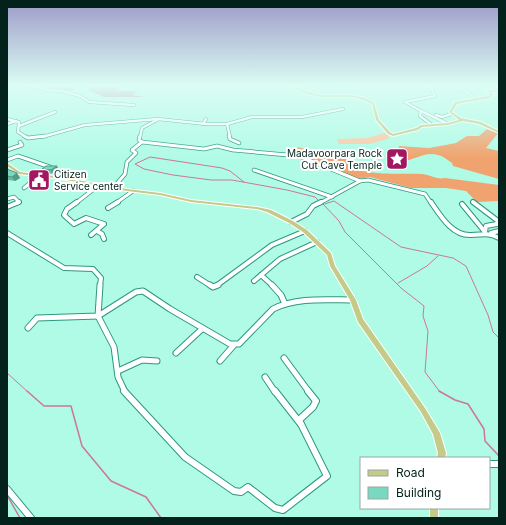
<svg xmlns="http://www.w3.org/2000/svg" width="506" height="525" font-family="Inter,sans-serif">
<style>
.green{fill:#fdc9a7}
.forest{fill:#f0a36e}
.water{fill:#cc7699}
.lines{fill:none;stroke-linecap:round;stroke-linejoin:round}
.stream-far1{stroke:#cc7699;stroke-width:1}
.stream{stroke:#cc7699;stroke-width:1.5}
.minor-far4-casing{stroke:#2f9780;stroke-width:3.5}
.minor-far3-casing{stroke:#2f9780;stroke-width:4.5}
.minor-far2-casing{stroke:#2f9780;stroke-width:6}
.minor-far1-casing{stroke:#2f9780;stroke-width:7}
.minor-casing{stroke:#2f9780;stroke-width:8}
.major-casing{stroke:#fff;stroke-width:2}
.minor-far4{stroke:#fff;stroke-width:2.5}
.minor-far3{stroke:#fff;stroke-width:3}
.minor-far2{stroke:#fff;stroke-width:4}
.minor-far1{stroke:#fff;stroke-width:5}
.minor{stroke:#fff;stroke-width:6}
.major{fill:#c4ca88;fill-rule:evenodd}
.wall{fill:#67bba5}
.shaded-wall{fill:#549886}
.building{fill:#78d9c0;stroke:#549886}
.labels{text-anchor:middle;stroke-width:4;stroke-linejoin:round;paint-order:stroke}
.far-poi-label{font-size:10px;fill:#02221b;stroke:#fff;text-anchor:end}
</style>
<rect width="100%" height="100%" fill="#b0fbe6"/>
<polygon class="green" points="384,133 389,135 388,139 369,144 339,144 337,139 367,138"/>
<g class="forest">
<path d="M487,129L498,133L486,148L499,151V179L453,166L452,163C448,160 443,156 438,155C422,150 404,168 388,161L392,154L399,149V146L429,148L456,143L467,136H479Z"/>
<path d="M297,147L359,162L360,165L354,167C365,176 406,173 421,174C430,174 436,180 445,178L499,185V201L477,202L466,191L446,188H411L370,177L358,179L313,159L316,156L298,149Z"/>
</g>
<g class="water">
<polygon points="37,85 82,85 71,91 55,89"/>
<polygon points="94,85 114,85 120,88 116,91 137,91 133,95 145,97 104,97 88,90"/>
</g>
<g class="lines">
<g class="stream-far1">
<polyline points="244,182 230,171 222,168 150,157 135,164 144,169 173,175 211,180 232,180 287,190 315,197 319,201"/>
<polyline points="323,204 339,221 345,232 401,288 424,306 423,316 428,331 425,372 440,392"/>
<polyline points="325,204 334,201 401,247 453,258 466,266 488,315 493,332 499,338"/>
<polyline points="398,283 427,266 438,256"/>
<polyline points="7,373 28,392"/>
</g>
<g class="stream">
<polyline points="27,391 44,406 71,406 82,446 111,481 146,497 161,518"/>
<polyline points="439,391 455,400 468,404 484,429 485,441 499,456"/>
<polyline points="7,495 20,518"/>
</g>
<g class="minor-far4-casing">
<g id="minor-far4">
<polyline points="10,85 31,86 47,90 62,91 80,96 89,102 134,105"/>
<polyline points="430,85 435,96 405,102 421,111 420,116 432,125"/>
<polyline points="458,85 475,99"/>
<polyline points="304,92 324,85"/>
<polyline points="421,111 448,124"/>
<polyline points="436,115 442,117 451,114"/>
<polyline points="7,119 19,122 18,132 26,137"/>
<polyline points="7,124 16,121"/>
<polyline points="203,124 206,119"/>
<polyline points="227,124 230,137"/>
<polyline points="19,126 55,112"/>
<polyline points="42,137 85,125 158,119 206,124 227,124 252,117 302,117 343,109"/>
<polyline points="140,137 142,128 157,120"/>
</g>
</g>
<g class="minor-far3-casing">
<g id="minor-far3">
<polyline points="24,136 28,138 45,136"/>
<polyline points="229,136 230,139 239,143"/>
<polyline points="142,142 204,149 217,146 233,150 299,156 360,181"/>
<polyline points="7,150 22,145 20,142"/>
<polyline points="7,160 18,156 50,167"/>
<polyline points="254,170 332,197"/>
<polyline points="114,187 125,174 127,162 136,153 132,150 142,142 139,140 140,136"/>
<polyline points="24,188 39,176"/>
<polyline points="7,199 14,197 19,202 18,203"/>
<polyline points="76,203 99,185"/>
<polyline points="116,203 133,191"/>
<polyline points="320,203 360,181 368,180 425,194 431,203"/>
</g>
</g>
<g class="minor-far2-casing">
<g id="minor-far2">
<polyline points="77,202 67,209 64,215 74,224 86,218 104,224 91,235"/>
<path d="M431,202C440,215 452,236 471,235C484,235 487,232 499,238"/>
<polyline points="473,202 498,221 497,224 486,226 485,232"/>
<polyline points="462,204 485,232"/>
<polyline points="7,207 19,202"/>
<polyline points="108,208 118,202"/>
<polyline points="291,222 307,214 313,206 321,202"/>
<polyline points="97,231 102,234 104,239"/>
<polyline points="7,233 64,268 93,269 101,278 100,286"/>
<polyline points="491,233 499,231"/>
<polyline points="261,275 273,286"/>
<polyline points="197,277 211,286"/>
<polyline points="254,281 280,259 317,242"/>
<polyline points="216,286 272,245 305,231"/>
</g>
</g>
<g class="minor-far1-casing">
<g id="minor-far1">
<polyline points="100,285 98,316 114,347 118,377 125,392"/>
<polyline points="210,285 213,287 218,285"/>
<polyline points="272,285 281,295 285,304"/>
<path d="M28,328L37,318L98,316L136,292L143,291L170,309L230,344H239L273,309C296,297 327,300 353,300"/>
<polyline points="176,353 202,329"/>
<polyline points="284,358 309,392"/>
<polyline points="220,361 234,345"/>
<polyline points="118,371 142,360 157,361"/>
<polyline points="265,377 275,392"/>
</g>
</g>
<g class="minor-casing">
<g id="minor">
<polyline points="124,391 185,457 234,491 241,492 248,487 275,508 283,510 327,476 299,420 313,407 316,401 308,391"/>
<polyline points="275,391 300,423"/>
<polyline points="489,464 499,464"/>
<polyline points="7,489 31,518"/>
</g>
</g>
<g class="major-casing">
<g id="major">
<polygon points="288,85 290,85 305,91 320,95 352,95 365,98 374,103 379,120 390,132 393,134 416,128 421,125 448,123 459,120 449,112 455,102 488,96 490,95 488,92 489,90 499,90 499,92 491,92 493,95 490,98 457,104 452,112 461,118 481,122 499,131 499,133 479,124 463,121 448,125 422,127 418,130 393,136 388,134 376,120 372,104 363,100 352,97 320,97 303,93"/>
<polygon points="7,163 20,172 55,176 127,189 160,193 191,200 257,207 271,210 293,221 307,230 331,253 335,266 356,300 363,319 425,408 440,433 446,453 445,458 437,458 438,453 433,434 421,412 358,322 350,300 330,266 327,255 303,232 289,223 267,212 257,209 191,202 160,195 127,191 55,178 19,174 7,166"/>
<rect x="430" y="508" width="8" height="10"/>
</g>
</g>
<use href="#minor-far4" class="minor-far4"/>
<use href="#minor-far3" class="minor-far3"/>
<use href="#minor-far2" class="minor-far2"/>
<use href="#minor-far1" class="minor-far1"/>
<use href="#minor" class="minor"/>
<use href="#major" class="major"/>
</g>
<g class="wall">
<polygon points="57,166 59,171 53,174 44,173 42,169"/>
<polygon points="7,169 17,173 20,178 15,181 8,180 7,179"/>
</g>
<g class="shaded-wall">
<polygon points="57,166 59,171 53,174 51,170"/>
<polygon points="17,173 20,178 15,181 12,177"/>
</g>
<g class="building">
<polygon points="46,166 57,166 51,170 42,169"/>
<polygon points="7,169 17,173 12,177 7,176"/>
</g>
<linearGradient id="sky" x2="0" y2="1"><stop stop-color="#9d9bc8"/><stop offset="0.54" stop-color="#dbfdf4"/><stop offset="1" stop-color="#dbfdf4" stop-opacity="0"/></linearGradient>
<rect width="506" height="158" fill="url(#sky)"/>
<defs>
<g id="sight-square" transform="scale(1.15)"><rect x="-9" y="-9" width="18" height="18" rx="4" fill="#a11761" stroke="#fff"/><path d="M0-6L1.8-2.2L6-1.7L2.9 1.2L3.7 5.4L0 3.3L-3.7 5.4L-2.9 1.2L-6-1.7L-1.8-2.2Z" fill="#fff"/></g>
<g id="civic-square" transform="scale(1.15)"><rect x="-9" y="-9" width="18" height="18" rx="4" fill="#a11761" stroke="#fff"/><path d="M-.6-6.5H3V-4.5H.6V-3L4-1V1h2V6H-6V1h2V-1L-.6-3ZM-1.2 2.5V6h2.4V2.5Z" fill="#fff"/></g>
</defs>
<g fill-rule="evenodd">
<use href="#sight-square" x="397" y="159"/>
<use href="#civic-square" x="39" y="180"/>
</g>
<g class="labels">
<g class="far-poi-label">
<text x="382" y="157">Madavoorpara Rock<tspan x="382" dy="12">Cut Cave Temple</tspan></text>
<text x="54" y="178" text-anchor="start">Citizen<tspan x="54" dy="12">Service center</tspan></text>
</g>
</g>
<rect width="506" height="525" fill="none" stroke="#02221b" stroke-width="16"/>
<rect x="360" y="457" width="130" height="52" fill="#ffffff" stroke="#9aa7a4"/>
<rect x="368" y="470" width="20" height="6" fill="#c4ca88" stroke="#9aa7a4"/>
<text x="396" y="477" font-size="12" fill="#02221b">Road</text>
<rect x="368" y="487" width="20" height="12" fill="#78d9c0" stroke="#9aa7a4"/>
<text x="396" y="497" font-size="12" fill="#02221b">Building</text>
</svg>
